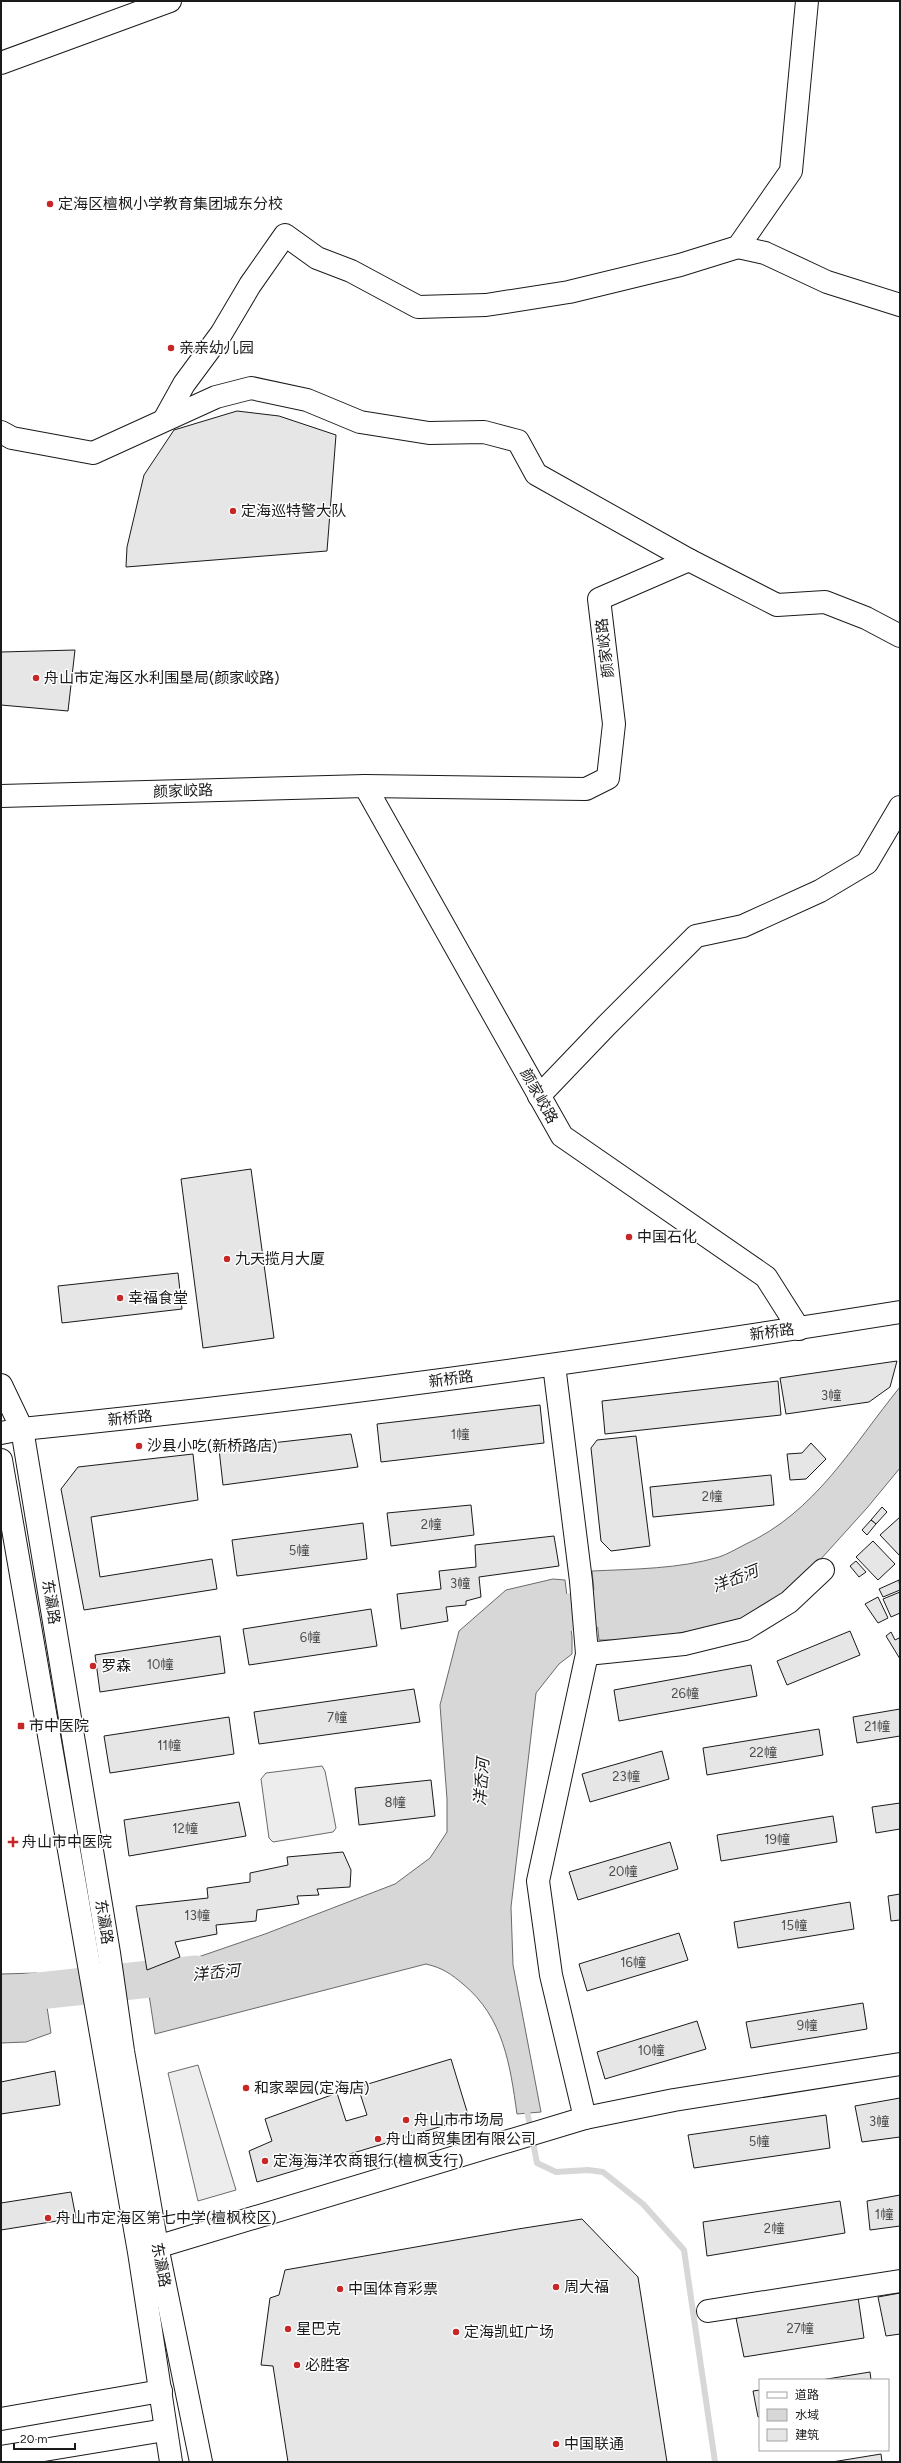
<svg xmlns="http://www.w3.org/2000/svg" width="901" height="2463" font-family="Figtree,'Noto Sans SC',sans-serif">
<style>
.built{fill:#ededed;stroke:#6a6a6a}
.water{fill:#d7d7d7;stroke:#6a6a6a}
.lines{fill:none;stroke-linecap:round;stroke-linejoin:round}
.stream{stroke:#d7d7d7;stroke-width:6}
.river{stroke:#d7d7d7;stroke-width:37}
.building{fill:#e6e6e6;stroke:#1a1a1a}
.minor-casing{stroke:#1a1a1a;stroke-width:24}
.major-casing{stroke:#1a1a1a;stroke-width:24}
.minor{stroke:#fff;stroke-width:22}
.major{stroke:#fff;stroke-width:22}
.poi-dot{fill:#c62828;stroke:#fff;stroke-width:1.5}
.labels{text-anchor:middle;stroke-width:3;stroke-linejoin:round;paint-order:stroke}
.number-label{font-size:13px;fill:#4d4d4d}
.poi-label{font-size:15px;fill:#1a1a1a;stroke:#fff;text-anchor:start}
.street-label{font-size:15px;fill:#1a1a1a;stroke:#fff}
.water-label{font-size:16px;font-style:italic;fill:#1a1a1a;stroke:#fff}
</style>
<rect width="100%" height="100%" fill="#fff"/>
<g class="built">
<polygon points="322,1766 325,1771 336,1828 333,1832 273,1842 269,1838 261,1779 266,1773"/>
<polygon points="198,2065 236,2190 198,2201 168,2073"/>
</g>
<g class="water">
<path d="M900,1387V1468L867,1508L801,1581L767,1609L724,1625L640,1640H599L592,1571C634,1569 679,1569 719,1557C728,1554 736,1549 744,1545C816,1512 852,1446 900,1387Z"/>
<path d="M553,1579L565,1580L572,1637V1654L559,1664L536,1693L511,1907L513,1965L541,2112L517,2114C510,2065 504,2018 463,1984C451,1974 443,1968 426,1964L155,2034L146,1975L265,1934L395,1884L430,1858L447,1832V1799L440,1705L459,1631L506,1590Z"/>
<polygon points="37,1973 43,1981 51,2033 26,2042 1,2043 1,1974"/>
</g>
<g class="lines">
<polyline class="stream" points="526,2105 537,2163 556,2172 588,2170 603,2172 643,2204 684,2250 715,2462"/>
<g class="river">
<path d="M521,1630C558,1607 605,1609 647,1603"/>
<polyline points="1,1995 196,1974"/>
</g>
</g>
<g class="building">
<polygon points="237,411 279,416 336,435 327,551 126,567 127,547 144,475 174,430"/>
<polygon points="75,650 68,711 1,705 1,652"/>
<polygon points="251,1169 274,1338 203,1348 181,1179"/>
<polygon points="178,1273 182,1309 62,1323 58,1286"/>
<polygon points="897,1361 890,1387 869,1402 786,1414 780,1378"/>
<polygon points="778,1381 781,1415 605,1434 602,1401"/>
<polygon points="540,1405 544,1443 381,1462 377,1424"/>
<polygon points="351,1434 358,1467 223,1485 219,1449"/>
<polygon points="636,1436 650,1546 611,1551 601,1541 591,1448 597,1440"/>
<polygon points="811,1443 826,1459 806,1479 790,1480 787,1454 802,1453"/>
<polygon points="193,1454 198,1500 91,1517 100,1577 212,1559 217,1589 84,1610 61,1489 78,1467"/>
<polygon points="771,1475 774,1505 653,1517 650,1487"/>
<polygon points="471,1505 474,1535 391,1546 387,1513"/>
<polygon points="882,1507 887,1512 876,1524 871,1520"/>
<polygon points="900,1517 900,1556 880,1535"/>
<polygon points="871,1520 876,1524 867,1535 862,1530"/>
<polygon points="363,1523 367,1559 237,1576 232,1540"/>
<polygon points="554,1536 559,1566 479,1577 481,1597 466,1601 466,1605 446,1607 448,1621 401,1629 397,1594 441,1589 439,1571 476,1567 475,1545"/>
<polygon points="873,1541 895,1564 878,1580 856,1557"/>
<polygon points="856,1561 866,1572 859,1577 850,1566"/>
<polygon points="899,1580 900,1590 883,1597 879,1589"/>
<polygon points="900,1592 900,1613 891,1617 883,1599"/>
<polygon points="878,1597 888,1618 878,1623 865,1604"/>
<polygon points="371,1609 377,1646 249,1665 243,1629"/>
<polygon points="850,1631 860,1655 787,1685 777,1661"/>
<polygon points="891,1632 895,1640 899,1638 900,1640 900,1659 886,1636"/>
<polygon points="220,1636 225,1673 100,1692 95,1655"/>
<polygon points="751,1665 757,1696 619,1721 614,1690"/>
<polygon points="414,1689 420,1722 259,1744 254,1712"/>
<polygon points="900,1709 900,1736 857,1743 853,1717"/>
<polygon points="229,1717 234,1754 110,1773 104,1736"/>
<polygon points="819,1729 823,1755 707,1775 703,1748"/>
<polygon points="662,1751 669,1779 590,1802 582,1774"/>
<polygon points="431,1780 435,1816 359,1825 355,1788"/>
<polygon points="239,1802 246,1836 129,1856 124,1820"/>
<polygon points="900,1803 900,1829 876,1833 872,1807"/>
<polygon points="833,1816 837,1842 721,1861 717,1835"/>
<polygon points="670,1842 678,1869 578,1900 569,1872"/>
<polygon points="343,1852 351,1870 350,1887 317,1889 319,1895 297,1896 299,1904 257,1910 256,1921 216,1925 217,1934 175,1942 180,1957 147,1970 136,1906 208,1898 207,1888 250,1882 250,1873 288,1865 287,1857"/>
<polygon points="900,1894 900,1920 891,1921 888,1896"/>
<polygon points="850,1902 854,1929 738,1948 734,1922"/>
<polygon points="679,1933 688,1960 587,1991 579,1964"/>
<polygon points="863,2003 867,2029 751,2048 746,2022"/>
<polygon points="697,2021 706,2049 605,2079 597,2052"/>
<polygon points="451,2059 469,2118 257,2182 249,2151 272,2141 265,2119 337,2093 346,2121 367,2115 358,2087"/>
<polygon points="55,2071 60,2105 1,2114 1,2082"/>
<polygon points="900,2098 900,2137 862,2142 855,2106"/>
<polygon points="826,2115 830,2148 694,2168 688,2135"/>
<polygon points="71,2192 76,2218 1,2230 1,2203"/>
<polygon points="900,2195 900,2226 870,2230 867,2201"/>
<polygon points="840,2201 845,2233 707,2256 703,2222"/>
<polygon points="582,2219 638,2277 667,2462 288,2462 273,2366 261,2365 270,2298 279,2295 285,2270 518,2229"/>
<polygon points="900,2293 900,2334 886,2336 878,2297"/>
<polygon points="858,2297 864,2338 744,2357 736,2318"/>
<polygon points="870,2372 871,2380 821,2380"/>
<polygon points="760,2390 760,2417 758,2417 753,2391"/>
<polygon points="881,2454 882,2462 832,2462"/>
</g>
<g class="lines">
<g class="minor-casing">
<g id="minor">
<polyline points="1,63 170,1"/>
<polyline points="738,247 765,253 827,282 900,305"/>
<polyline points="164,420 184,384 221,334 250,285 285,235 317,258 351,271 418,307 486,305 569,292 680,265 738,247 791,171 807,1"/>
<polyline points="1,432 12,438 93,453 216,397 251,388 307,400 360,422 429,433 484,432 518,441 536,474 689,560"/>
<polyline points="365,786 562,1136 766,1277 799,1329"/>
<polyline points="1,796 365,786 586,789 608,778 614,724 599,599 689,560 777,605 825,602 866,618 900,636"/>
<polyline points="539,1096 606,1026 696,936 743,926 820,891 867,863 900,807"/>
<polyline points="554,1365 581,1581 587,1654 538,1881 551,1975 585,2118"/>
<path d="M1,1433L22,1429C316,1400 608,1359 900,1312"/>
<polyline points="587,1654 684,1644 745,1629 789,1602 823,1570"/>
<polyline points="140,2252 585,2118 674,2100 900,2064"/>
<polyline points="708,2311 900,2281"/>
<polyline points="1,2419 161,2391"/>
<polyline points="1,2457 165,2430"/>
</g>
</g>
<g class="major-casing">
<g id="major">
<polyline points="1,1385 22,1429 109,1953 123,2051 157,2246 201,2462"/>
<polyline points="1,1460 139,2252 171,2462"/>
</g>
</g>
<use href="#minor" class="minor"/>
<use href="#major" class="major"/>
</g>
<g class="poi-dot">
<circle cx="50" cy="204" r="4"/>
<circle cx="171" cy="348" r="4"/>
<circle cx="233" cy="511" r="4"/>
<circle cx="36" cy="678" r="4"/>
<circle cx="629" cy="1237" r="4"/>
<circle cx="227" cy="1259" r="4"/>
<circle cx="120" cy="1298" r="4"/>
<circle cx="139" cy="1446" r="4"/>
<circle cx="93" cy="1666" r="4"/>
<rect x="17" y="1722" width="8" height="8" rx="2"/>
<path d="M11 1836h4v4h4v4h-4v4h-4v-4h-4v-4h4z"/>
<circle cx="246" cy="2088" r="4"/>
<circle cx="406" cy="2120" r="4"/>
<circle cx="378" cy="2139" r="4"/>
<circle cx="265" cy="2161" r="4"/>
<circle cx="48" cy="2218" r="4"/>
<circle cx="556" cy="2287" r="4"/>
<circle cx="340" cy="2289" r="4"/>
<circle cx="288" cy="2329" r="4"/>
<circle cx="456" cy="2332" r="4"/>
<circle cx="297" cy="2365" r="4"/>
<circle cx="556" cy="2444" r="4"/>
</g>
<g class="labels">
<g class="number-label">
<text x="831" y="1400">3幢</text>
<text x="460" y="1439">1幢</text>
<text x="712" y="1501">2幢</text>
<text x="431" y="1529">2幢</text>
<text x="299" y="1555">5幢</text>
<text x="460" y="1588">3幢</text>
<text x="310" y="1642">6幢</text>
<text x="160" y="1669">10幢</text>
<text x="685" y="1698">26幢</text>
<text x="337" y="1722">7幢</text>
<text x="877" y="1731">21幢</text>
<text x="169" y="1750">11幢</text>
<text x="763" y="1757">22幢</text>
<text x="626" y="1781">23幢</text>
<text x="395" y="1807">8幢</text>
<text x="185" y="1833">12幢</text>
<text x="777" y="1844">19幢</text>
<text x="623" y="1876">20幢</text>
<text x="197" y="1920">13幢</text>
<text x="794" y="1930">15幢</text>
<text x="633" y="1967">16幢</text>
<text x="807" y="2030">9幢</text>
<text x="651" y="2055">10幢</text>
<text x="879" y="2126">3幢</text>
<text x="759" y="2146">5幢</text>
<text x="884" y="2219">1幢</text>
<text x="774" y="2233">2幢</text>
<text x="800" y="2333">27幢</text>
</g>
<g class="poi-label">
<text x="58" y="209">定海区檀枫小学教育集团城东分校</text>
<text x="179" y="353">亲亲幼儿园</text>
<text x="241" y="516">定海巡特警大队</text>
<text x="44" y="683">舟山市定海区水利围垦局(颜家峧路)</text>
<text x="637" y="1242">中国石化</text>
<text x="235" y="1264">九天揽月大厦</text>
<text x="128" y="1303">幸福食堂</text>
<text x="147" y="1451">沙县小吃(新桥路店)</text>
<text x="101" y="1671">罗森</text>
<text x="29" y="1731">市中医院</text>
<text x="22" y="1847">舟山市中医院</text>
<text x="254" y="2093">和家翠园(定海店)</text>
<text x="414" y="2125">舟山市市场局</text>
<text x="386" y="2144">舟山商贸集团有限公司</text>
<text x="273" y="2166">定海海洋农商银行(檀枫支行)</text>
<text x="56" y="2223">舟山市定海区第七中学(檀枫校区)</text>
<text x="564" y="2292">周大福</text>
<text x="348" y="2294">中国体育彩票</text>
<text x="296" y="2334">星巴克</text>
<text x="464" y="2337">定海凯虹广场</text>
<text x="305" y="2370">必胜客</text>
<text x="564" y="2449">中国联通</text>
</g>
<g class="street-label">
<text transform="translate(605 648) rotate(-97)" y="5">颜家峧路</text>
<text transform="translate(183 791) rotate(-2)" y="5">颜家峧路</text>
<text transform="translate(539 1096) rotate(61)" y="5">颜家峧路</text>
<text transform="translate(772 1332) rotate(-8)" y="5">新桥路</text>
<text transform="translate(451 1379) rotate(-8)" y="5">新桥路</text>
<text transform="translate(130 1418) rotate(-6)" y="5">新桥路</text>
<text transform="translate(51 1602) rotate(81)" y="5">东瀛路</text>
<text transform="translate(104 1922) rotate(81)" y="5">东瀛路</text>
<text transform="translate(161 2265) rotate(79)" y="5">东瀛路</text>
</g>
<g class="water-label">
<text transform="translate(735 1578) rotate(-21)" y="6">洋岙河</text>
<text transform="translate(481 1782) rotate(-86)" y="6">洋岙河</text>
<text transform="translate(216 1972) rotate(-6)" y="6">洋岙河</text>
</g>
</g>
<rect width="901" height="2463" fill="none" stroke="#1a1a1a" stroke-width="4"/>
<rect x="759" y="2379" width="130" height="72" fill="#ffffff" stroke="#a3a3a3"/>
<rect x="767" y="2392" width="20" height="6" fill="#ffffff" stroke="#a3a3a3"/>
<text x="795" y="2399" font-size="12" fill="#1a1a1a">道路</text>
<rect x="767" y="2409" width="20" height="12" fill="#d7d7d7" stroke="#a3a3a3"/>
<text x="795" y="2419" font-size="12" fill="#1a1a1a">水域</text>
<rect x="767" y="2429" width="20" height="12" fill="#e6e6e6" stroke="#a3a3a3"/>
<text x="795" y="2439" font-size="12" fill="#1a1a1a">建筑</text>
<path d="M14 2443v6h61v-6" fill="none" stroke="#1a1a1a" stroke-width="2"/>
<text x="20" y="2443" font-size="12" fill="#1a1a1a" stroke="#ffffff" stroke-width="3" paint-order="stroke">20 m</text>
</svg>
